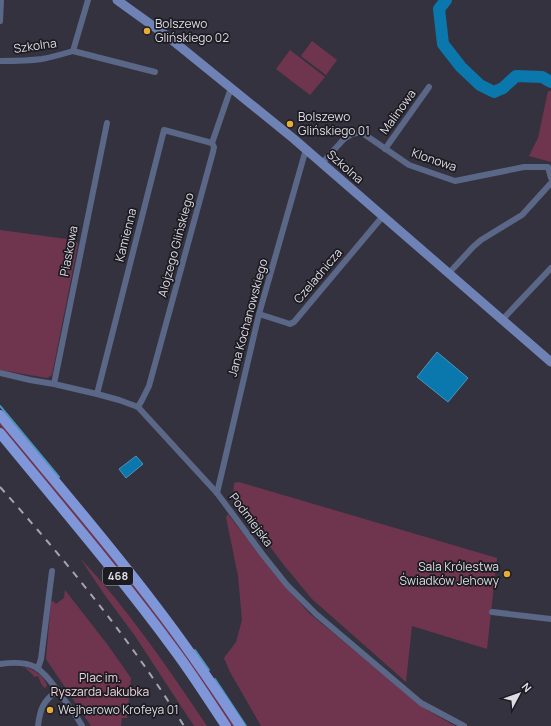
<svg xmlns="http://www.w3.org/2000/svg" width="551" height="726" font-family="Manrope,sans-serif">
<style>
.green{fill:#6f354e}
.water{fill:#0a77ad;stroke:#4995be}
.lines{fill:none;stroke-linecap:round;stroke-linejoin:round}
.stream{stroke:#4995be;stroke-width:2}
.river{stroke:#0a77ad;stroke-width:12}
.street{stroke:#5a6787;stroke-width:6}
.secondary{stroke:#6f82b5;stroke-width:9}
.primary{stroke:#7f97d9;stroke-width:10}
.rail{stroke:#a6a4ae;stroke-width:2;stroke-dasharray:7 7;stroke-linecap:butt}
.poi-dot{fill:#e6ac36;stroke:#1c1b21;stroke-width:1.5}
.labels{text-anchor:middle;stroke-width:3.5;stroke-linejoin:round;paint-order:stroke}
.shield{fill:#1c1b21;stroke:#a3a1aa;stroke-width:1}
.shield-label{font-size:11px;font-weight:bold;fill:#dddbe4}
.poi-label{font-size:12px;fill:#dddbe4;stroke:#1c1b21;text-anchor:start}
.street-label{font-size:12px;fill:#dddbe4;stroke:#1c1b21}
.park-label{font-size:12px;fill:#f0d7e0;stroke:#1c1b21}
</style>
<rect width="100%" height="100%" fill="#35323f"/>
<g class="green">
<polygon points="312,41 337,60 326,75 301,56"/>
<polygon points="290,50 325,77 310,95 276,69"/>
<polygon points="548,91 551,91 551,162 529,156 538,138"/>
<polygon points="0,230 74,240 78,244 52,375 47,378 0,370"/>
<polygon points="0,419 138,588 237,726 231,726 89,535 0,427"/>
<polygon points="239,482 497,558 487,649 412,626 406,682 312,599 283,564 233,497 234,483"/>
<polygon points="228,514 237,526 294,596 310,614 427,710 455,726 261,726 230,672 224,658 236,642 242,620 238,576 226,517"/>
<path d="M80,558C128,609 168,668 207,726H194L135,636L104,594Z"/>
<polygon points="65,590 107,644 131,678 127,718 122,718 121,726 91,726 46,659 51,602 53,601 56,604 64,598"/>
<path d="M25,667C34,670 45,676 47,686L45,688C41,686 40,680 38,676L34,677C32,672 27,671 25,667Z"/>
</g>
<g class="water">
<polygon points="437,352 468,378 448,402 417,377"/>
<polygon points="136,456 143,464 126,478 119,469"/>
</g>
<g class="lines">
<g class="stream">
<polyline points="0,406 59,477"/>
<polyline points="195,650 209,670"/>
<polyline points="215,679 246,726"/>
</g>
<polyline class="river" points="446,0 439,9 443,44 461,67 480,85 494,92 503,88 516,76 542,77 551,82"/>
<g class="street">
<polyline points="0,21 1,0"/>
<polyline points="73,51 155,72"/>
<path d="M0,61C14,61 28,61 42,59C53,57 63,54 73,51L88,0"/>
<polyline points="385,149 429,87"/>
<polyline points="322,163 344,139 352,134 361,132 409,165 455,181 524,167 548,167 551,178"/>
<polyline points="449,273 473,247 481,240 522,215 551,183"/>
<polyline points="259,314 287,323 290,324 294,322 383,216"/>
<polyline points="503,319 551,268"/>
<polyline points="0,373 30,380 54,384 97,394 119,400 138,407 217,493 263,555 287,585 316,614 421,703 464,726"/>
<polyline points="54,384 107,123"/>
<polyline points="97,394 164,130 212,143"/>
<polyline points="138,407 142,400 149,386 213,152 214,147 212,143 231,88"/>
<polyline points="217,493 259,314 306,149"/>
<polyline points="492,612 551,619"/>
<path d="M0,664C36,659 41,669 61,695C68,705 76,715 82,726"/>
<polyline points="38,668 41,659 52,571"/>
<path d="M38,726C40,709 43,701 57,691"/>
</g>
<polyline class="secondary" points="117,0 167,36 294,139 551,362"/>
<g class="primary">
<path d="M0,415C52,478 106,540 155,605C185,644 213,685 240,726"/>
<path d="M0,433C59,505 120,576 175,651C193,675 209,701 226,726"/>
</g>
<path class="rail" d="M0,487C67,562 131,640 184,726"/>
</g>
<g class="poi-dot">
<circle cx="147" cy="31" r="4"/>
<circle cx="290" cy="124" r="4"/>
<circle cx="507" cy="574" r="4"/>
<circle cx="50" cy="710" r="4"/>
</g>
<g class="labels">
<rect class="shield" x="103" y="567" width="30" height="18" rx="3"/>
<g class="shield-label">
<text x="118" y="580">468</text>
</g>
<g class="poi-label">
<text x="155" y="28">Bolszewo<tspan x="155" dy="14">Glińskiego 02</tspan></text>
<text x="298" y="121">Bolszewo<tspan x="298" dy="14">Glińskiego 01</tspan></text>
<text x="499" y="571" text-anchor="end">Sala Królestwa<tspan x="499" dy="14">Świadków Jehowy</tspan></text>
<text x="58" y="714">Wejherowo Krofeya 01</text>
</g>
<g class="street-label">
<text transform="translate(35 46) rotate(-8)" y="4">Szkolna</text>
<text transform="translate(398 112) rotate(-54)" y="4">Malinowa</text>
<text transform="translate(434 160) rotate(19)" y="4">Klonowa</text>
<text transform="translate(345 167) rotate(41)" y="4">Szkolna</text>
<text transform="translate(126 235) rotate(-76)" y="4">Kamienna</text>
<text transform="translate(176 245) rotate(-75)" y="4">Alojzego Glińskiego</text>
<text transform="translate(69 251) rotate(-79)" y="4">Piaskowa</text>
<text transform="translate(318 276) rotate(-50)" y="4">Czeladnicza</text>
<text transform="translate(248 318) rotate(-75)" y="4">Jana Kochanowskiego</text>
<text transform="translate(251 520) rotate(53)" y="4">Podmiejska</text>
</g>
<g class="park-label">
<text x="100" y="682">Plac im.<tspan x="100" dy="14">Ryszarda Jakubka</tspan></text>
</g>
</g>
<g transform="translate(519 694) rotate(49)" stroke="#1c1b21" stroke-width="3" paint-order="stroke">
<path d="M0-3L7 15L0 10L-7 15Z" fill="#dddbe4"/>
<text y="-6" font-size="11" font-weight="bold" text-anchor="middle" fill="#dddbe4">N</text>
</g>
</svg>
